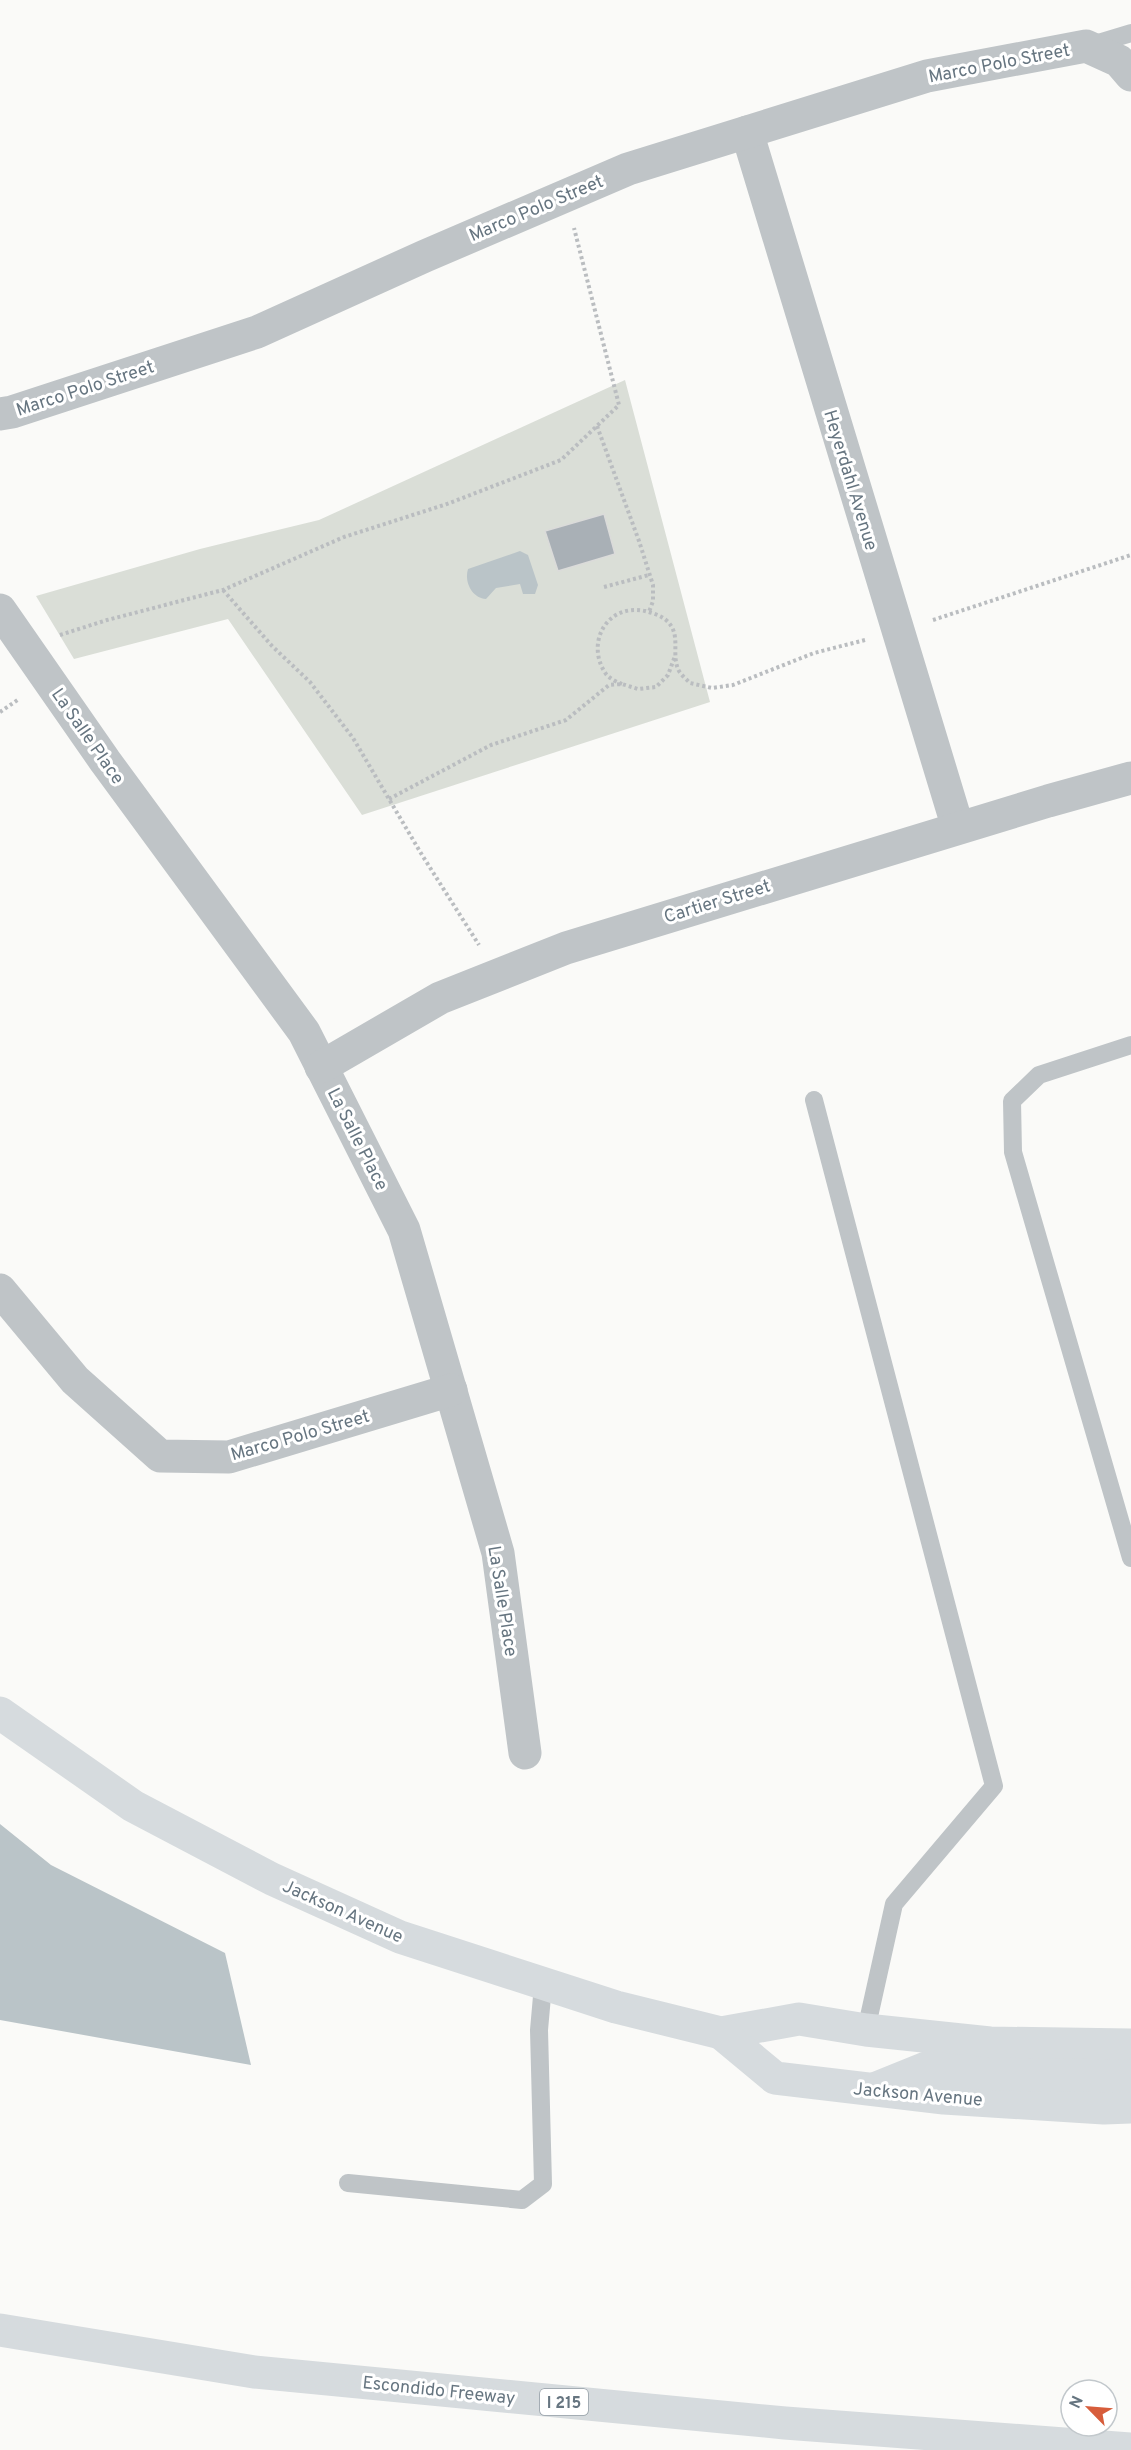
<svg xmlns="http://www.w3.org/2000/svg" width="1131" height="2450" font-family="Overpass,sans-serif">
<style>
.green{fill:#daded7}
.water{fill:#bac4c8}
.building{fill:#a9b0b6;stroke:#dbdbda;stroke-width:1.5}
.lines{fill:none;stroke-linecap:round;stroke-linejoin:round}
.path{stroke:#babdc0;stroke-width:4;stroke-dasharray:3 3;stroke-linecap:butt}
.service{stroke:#bfc4c7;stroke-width:18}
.minor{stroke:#bfc4c7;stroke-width:33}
.secondary{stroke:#d6dbde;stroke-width:33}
.motorway{stroke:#d6dbde;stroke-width:33}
.labels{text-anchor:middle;stroke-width:6;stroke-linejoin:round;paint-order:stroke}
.shield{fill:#fff;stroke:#949ea6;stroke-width:1.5}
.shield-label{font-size:16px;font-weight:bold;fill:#667580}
.street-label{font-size:18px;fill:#667580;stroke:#fff}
</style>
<rect width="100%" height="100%" fill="#fafaf8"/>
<polygon class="green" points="625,380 710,702 362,815 228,619 74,659 36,596 200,549 319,520"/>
<g class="water">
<path d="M520,551L528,555L538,585L535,594H523L520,584L496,588L486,599C472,598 464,582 468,569Z"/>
<polygon points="0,1824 51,1865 225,1953 251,2065 0,2020"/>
</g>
<polygon class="building" points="604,514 615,554 558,571 545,531"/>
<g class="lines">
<g class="path">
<polyline points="597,426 639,541 653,585 653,601 649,612"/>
<polyline points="604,587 649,575"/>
<polyline points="223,590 272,646 310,682 353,738 422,855 479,945"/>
<polyline points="933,620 1131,555"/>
<polyline points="60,635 107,620 223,590 344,537 447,504 561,460 619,405 574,228"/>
<path d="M622,684C617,682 610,679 606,674C585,644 606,603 645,611C652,613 660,615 666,620C682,634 671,652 678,669C680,674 686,679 690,683L712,688L733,685L814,653L865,640"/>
<polyline points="0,712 19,699"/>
<polyline points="389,799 491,745 566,720 609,685 622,684 638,689 656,687 668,675 675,656"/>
</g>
<g class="service">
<polyline points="1088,46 1131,33"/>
<polyline points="1131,1045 1039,1075 1012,1101 1013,1152 1131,1558"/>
<polyline points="814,1100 994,1786 894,1904 866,2030"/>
<polyline points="348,2183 522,2200 543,2184 539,2030 543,1985"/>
</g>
<g class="minor">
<polyline points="747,132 958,828"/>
<polyline points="0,414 12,412 257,332 425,256 628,169 927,76 1086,46 1119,61 1131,75"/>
<polyline points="0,610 105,761 304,1032 404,1230 498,1553 525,1753"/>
<polyline points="321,1067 440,998 566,948 1048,801 1131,778"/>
<polyline points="0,1290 75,1380 160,1456 229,1457 451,1390"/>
</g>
<g class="secondary">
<polyline points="0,1713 133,1806 272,1879 400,1937 616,2007 721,2033 799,2019 866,2030 990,2043 1131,2045"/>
<polyline points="721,2033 775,2078 944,2098 1104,2108 1131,2107"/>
<polyline points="874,2089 926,2068 989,2074 1131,2076"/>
</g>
<polyline class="motorway" points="0,2330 254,2372 785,2423 1131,2449"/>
</g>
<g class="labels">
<rect class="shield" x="540" y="2389" width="48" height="26" rx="4.5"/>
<g class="shield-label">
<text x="564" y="2408">I 215</text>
</g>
<g class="street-label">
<text transform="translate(999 63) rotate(-11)" y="6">Marco Polo Street</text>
<text transform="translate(536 208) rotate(-23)" y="6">Marco Polo Street</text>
<text transform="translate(85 388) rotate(-18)" y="6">Marco Polo Street</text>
<text transform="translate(851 480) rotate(73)" y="6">Heyerdahl Avenue</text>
<text transform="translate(88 736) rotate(55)" y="6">La Salle Place</text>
<text transform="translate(717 901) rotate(-17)" y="6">Cartier Street</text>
<text transform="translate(358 1139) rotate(63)" y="6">La Salle Place</text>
<text transform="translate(300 1435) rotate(-16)" y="6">Marco Polo Street</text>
<text transform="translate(503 1601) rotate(81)" y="6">La Salle Place</text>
<text transform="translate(343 1911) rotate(24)" y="6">Jackson Avenue</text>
<text transform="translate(918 2094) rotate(5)" y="6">Jackson Avenue</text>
<text transform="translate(439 2390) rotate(6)" y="6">Escondido Freeway</text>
</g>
</g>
<g transform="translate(1089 2408) rotate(295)"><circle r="28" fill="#ffffff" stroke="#c2c8cc" stroke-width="1.5"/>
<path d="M0-4.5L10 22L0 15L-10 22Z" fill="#d75d3b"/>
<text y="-9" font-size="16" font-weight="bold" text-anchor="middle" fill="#667580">N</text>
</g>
</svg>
